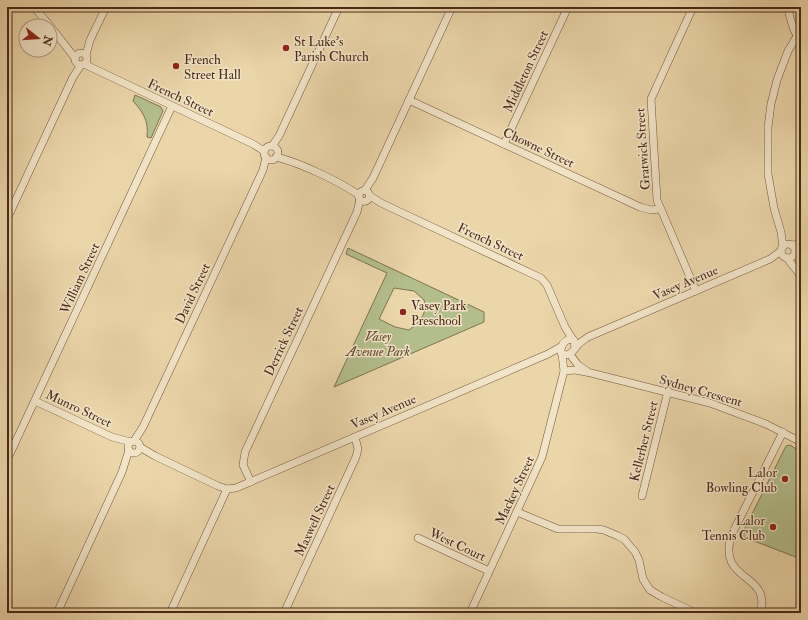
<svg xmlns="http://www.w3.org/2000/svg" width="808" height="620" font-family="'IM FELL Double Pica',serif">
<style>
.green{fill:#b3be8c;stroke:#7e7352;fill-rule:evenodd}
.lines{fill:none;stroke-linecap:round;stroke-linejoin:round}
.minor-casing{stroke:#72543c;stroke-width:8}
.minor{stroke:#f2e4c8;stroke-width:7}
.poi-dot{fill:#8f2418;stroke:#f2e4c8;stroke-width:1.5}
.labels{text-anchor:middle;stroke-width:3;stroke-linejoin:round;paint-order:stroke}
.poi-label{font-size:13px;fill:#4a2817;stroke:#f2e4c8;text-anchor:start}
.street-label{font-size:13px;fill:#4a2817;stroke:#f2e4c8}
.park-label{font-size:13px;font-style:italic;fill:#5f462e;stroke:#f2e4c8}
</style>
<rect width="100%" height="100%" fill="#ebd6aa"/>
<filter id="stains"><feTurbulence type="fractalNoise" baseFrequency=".005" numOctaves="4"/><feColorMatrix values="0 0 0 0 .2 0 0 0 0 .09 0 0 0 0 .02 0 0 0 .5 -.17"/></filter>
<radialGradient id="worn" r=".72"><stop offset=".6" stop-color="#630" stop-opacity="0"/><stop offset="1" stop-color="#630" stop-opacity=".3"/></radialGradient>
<g class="green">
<path d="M135,95L161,107L163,111L151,138L147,137C149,121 143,112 133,101Z"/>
<path d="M348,248L484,312V322L334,387L387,273L346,254ZM394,288L414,291L424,300C428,314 419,322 409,330L395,327L379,319Z"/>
<polygon points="790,445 801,452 801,559 741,536 786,446"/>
</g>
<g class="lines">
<g class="minor-casing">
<g id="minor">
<polyline points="34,7 50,26"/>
<polyline points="693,7 651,99 657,200 696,291"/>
<path d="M787,7C791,18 792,32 801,40"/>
<polyline points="50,26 75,58"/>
<circle cx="81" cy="59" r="6"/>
<polyline points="86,55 90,40 106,7"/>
<polyline points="84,64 253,144 264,151"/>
<polyline points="409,100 640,207 651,210 660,209"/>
<polyline points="504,144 568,7"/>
<polyline points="272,146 279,136 339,7"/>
<circle cx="271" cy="153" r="7"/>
<path d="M276,157C301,163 338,181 359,195"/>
<polyline points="365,190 373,178 452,7"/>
<circle cx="364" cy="196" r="5.5"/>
<polyline points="370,196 381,203 541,278 547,285 565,327 572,338"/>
<polyline points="7,219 73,77 81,65"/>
<circle cx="788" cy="251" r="7"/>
<polyline points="792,245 801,244"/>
<polyline points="783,247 781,232 774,208 768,174 768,127 771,104 777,80 788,51 797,36"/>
<polyline points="787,258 801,276"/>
<path d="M575,348L574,340L569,339C563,342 560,346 561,353C569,358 572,352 577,346C580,342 584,340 588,337L770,259L781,251"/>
<polyline points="572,357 578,365 587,371"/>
<polyline points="564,371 575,370 591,373 710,403 766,424 801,442"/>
<polyline points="35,401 112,437 131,442"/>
<polyline points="134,441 143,427 263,170 266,157"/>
<circle cx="134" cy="447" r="6"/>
<polyline points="140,447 155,456 218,486 227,489 236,488 548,354 562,346"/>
<polyline points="7,460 172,106"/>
<polyline points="251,482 243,465 245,452 357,212 360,199"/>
<polyline points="642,496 668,391"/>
<polyline points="517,512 558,529 597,529 604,530 618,536 624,539 635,552 639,560 643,579 650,590 662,597 696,613"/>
<polyline points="418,538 489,571"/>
<polyline points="57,613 122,472 129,450"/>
<polyline points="170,613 227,489"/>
<polyline points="284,613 356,457 358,449 355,437"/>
<polyline points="470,613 542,457 564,371 562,354"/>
<path d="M760,613C773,572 715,583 732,534L783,432"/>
</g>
</g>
<use href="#minor" class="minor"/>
</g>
<g class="poi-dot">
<circle cx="286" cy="48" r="4"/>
<circle cx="176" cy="66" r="4"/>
<circle cx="403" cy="312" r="4"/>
<circle cx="785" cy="479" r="4"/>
<circle cx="773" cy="527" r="4"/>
</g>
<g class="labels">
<g class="poi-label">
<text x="294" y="46">St Luke's<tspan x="294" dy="15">Parish Church</tspan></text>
<text x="184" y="64">French<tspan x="184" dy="15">Street Hall</tspan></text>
<text x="411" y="310">Vasey Park<tspan x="411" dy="15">Preschool</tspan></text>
<text x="777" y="477" text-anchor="end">Lalor<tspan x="777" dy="15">Bowling Club</tspan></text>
<text x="765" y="525" text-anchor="end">Lalor<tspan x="765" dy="15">Tennis Club</tspan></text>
</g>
<g class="street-label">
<text transform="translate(525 71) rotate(-65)" y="5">Middleton Street</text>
<text transform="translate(181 97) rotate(25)" y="5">French Street</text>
<text transform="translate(539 147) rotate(25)" y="5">Chowne Street</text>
<text transform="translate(642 149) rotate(-94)" y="5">Gratwick Street</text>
<text transform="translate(491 241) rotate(25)" y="5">French Street</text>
<text transform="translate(79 278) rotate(-65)" y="5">William Street</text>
<text transform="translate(685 282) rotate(-23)" y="5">Vasey Avenue</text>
<text transform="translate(192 293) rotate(-65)" y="5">David Street</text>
<text transform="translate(283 341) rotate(-65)" y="5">Derrick Street</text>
<text transform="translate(701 390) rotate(16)" y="5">Sydney Crescent</text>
<text transform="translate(79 408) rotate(25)" y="5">Munro Street</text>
<text transform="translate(383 411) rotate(-23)" y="5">Vasey Avenue</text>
<text transform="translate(643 441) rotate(-76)" y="5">Kellerher Street</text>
<text transform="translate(514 490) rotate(-65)" y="5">Mackey Street</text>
<text transform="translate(314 520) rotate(-65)" y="5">Maxwell Street</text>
<text transform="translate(458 544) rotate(25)" y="5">West Court</text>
</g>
<g class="park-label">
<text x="378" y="341">Vasey<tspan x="378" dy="15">Avenue Park</tspan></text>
</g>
</g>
<rect width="808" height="620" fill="none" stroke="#ebd6aa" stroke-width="24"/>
<rect x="8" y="8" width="792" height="604" fill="none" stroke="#4a2817" stroke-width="2"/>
<rect x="12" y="12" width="784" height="596" fill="none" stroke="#4a2817"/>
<g transform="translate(38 38) rotate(107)"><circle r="19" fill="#f2e4c8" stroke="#af9981"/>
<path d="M0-3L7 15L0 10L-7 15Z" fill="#8f2418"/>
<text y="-6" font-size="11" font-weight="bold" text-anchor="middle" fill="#4a2817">N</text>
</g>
<rect width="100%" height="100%" filter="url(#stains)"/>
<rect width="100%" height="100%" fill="url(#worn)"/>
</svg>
